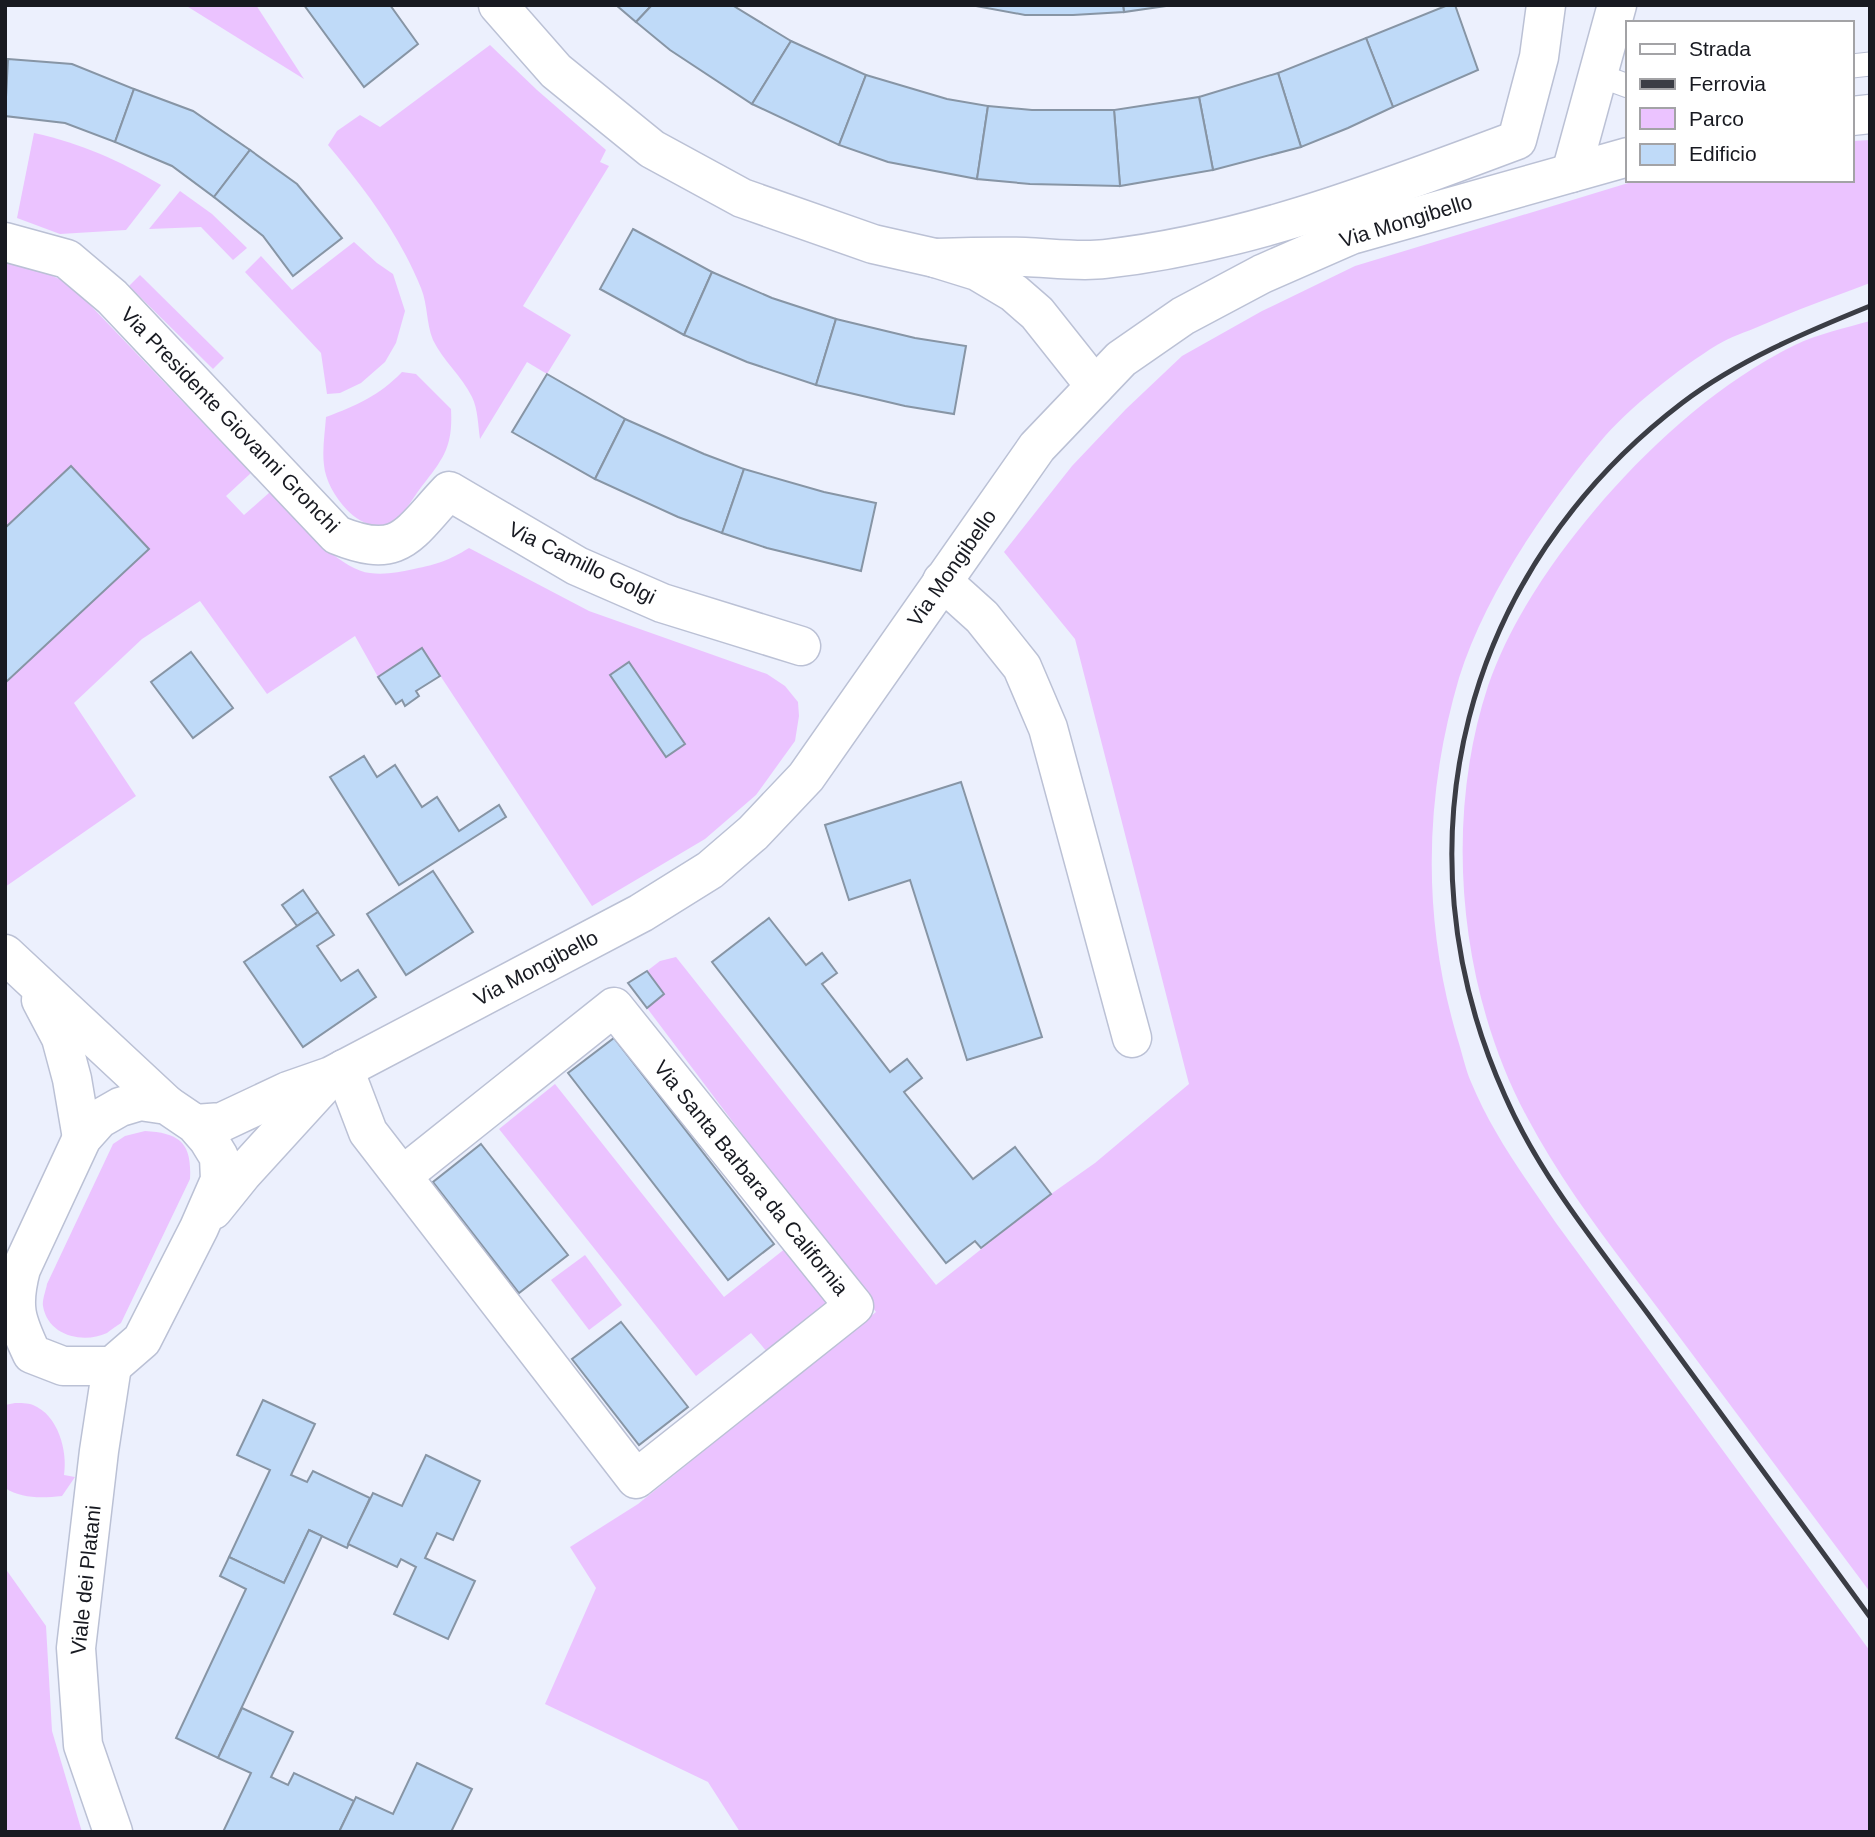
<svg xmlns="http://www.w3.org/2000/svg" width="1875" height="1837" font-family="Helvetica,sans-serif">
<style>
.green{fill:#ebc3ff}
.building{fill:#bfdaf8;stroke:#8795a5;stroke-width:2}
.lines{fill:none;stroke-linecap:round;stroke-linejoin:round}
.service-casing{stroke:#bbc1d5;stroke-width:25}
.minor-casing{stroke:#bbc1d5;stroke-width:41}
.tertiary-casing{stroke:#bbc1d5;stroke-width:41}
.service{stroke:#fff;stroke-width:23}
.minor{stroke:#fff;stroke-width:38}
.tertiary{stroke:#fff;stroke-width:38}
.rail{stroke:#3b3d45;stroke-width:5}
.labels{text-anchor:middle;stroke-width:5;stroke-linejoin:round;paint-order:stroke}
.street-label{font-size:21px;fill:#181a21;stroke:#fff}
</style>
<rect width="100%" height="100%" fill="#ecf0fd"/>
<g class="green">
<polygon points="185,5 256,5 304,79"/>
<path d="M490,45L537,90L606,150L600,162L609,166L523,306L571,335L547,374L527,362L480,439C478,426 478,409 472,397C462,376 443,361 433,340C426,323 428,305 421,288C399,234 365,189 328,145L337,131L360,115L380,127Z"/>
<path d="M34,133C83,144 118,160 161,185L126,230L60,234L17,218Z"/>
<path d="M1870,140V283C1833,297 1796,310 1760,326C1746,332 1730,337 1717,345C1681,367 1627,409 1600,442C1545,507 1484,597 1459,678C1424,797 1422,918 1457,1037C1462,1052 1465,1068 1471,1082C1492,1133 1525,1178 1556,1223L1870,1651V1832H740L708,1782L545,1704L596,1588L570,1547L638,1504L876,1312L647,1008L664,994L647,971L660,961L676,957L936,1285L1051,1194L1095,1163L1189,1084L1075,639L1004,552L1072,466L1126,409L1182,356L1262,311L1355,266L1638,180H1852V141Z"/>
<polygon points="180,191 212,214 247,248 233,260 201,227 149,229"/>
<polygon points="354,242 377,263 393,274 405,311 396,343 385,362 361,383 340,393 327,394 321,353 245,272 261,256 292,290"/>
<path d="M5,261L44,272L70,284L251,473L226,496L244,515L270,492C292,515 338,570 370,573C385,575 400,572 414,569C438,564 448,561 469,548L589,611L767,674L785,686L798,702L799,716L795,741L756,795L705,839L592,906L422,648L378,677L355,636L267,694L200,601L142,639L74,703L136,796L5,887Z"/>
<polygon points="140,275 224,358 213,369 129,286"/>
<path d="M1870,321V1592C1802,1501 1734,1410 1666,1319C1617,1254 1565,1189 1527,1117C1459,991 1443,822 1488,686C1504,639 1531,594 1560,554C1620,473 1703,390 1795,345C1818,334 1845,328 1870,321Z"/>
<path d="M402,372L416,374L451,409C453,446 444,458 422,486C414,496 406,512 396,520C364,543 326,493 324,465C322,450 325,432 326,417C356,406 380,395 402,372Z"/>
<polygon points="555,1084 724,1297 791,1244 835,1300 768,1353 751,1333 696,1376 499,1129"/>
<path d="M145,1131C180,1133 192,1143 190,1179L121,1323C116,1326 111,1330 107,1333C83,1344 48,1336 43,1306C42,1300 46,1290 47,1284L113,1144L125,1136Z"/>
<polygon points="585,1255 622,1305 589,1330 551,1280"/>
<path d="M15,1403C20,1403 28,1403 33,1405C58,1415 68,1451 64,1475L75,1477L62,1496C42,1498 22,1499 5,1488V1405Z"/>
<polygon points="5,1568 46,1626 52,1731 82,1832 5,1832"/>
</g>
<g class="building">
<polygon points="304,5 390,5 418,44 364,87"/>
<polygon points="616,5 652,5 636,22"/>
<polygon points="652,5 732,5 791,41 752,104 670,50 636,22"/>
<polygon points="1123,5 1173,5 1124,12"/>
<polygon points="1123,5 1124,12 1073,15 1025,15 976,6"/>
<polygon points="1448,5 1455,5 1478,70 1393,107 1366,38"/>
<polygon points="1366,38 1393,107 1348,128 1301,147 1278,73"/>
<polygon points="791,41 866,75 839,145 752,104"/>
<polygon points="8,59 72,64 134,89 115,142 65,123 5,116"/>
<polygon points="1278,73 1301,147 1213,170 1199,97"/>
<polygon points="866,75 947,99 988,106 977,179 888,162 839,145"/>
<polygon points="134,89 193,111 250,150 214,197 172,166 115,142"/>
<polygon points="1199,97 1213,170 1120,186 1114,110"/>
<polygon points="988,106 1032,110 1114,110 1120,186 1030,184 977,179"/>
<polygon points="250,150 297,184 342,238 293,276 263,236 214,197"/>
<polygon points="633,229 712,272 684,335 600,289"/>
<polygon points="712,272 772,298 836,319 816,385 747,362 684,335"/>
<polygon points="836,319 915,338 966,346 954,414 905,406 816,385"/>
<polygon points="547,374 625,419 595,479 512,432"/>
<polygon points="625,419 704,454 744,469 722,533 678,517 595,479"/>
<polygon points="71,466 149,549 5,683 5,528"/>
<polygon points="744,469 824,492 876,503 861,571 767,548 722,533"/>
<polygon points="422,648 440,676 416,691 419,696 405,706 402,700 396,704 378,677"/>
<polygon points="191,652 233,708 193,738 151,682"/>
<polygon points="629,662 685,744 666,757 610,675"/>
<polygon points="364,756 377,777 395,765 422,807 437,797 459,831 499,805 506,817 399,885 330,777"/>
<polygon points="961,782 1042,1037 967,1060 910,880 849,900 825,825"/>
<polygon points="433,871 473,932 406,975 367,914"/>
<polygon points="303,890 318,912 297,926 282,905"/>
<polygon points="318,912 334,935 317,946 341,981 358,970 376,997 303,1047 244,962"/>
<polygon points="769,918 806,965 822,953 837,973 822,984 890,1072 907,1059 922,1078 904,1092 973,1179 1015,1147 1051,1194 981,1248 975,1241 946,1263 712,962"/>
<polygon points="647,971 664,994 647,1008 628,983"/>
<polygon points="614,1038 774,1244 728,1280 568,1073"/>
<polygon points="481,1144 568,1255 519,1293 433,1182"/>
<polygon points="621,1322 688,1407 639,1445 572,1359"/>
<polygon points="263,1400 315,1424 291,1475 307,1482 313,1471 370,1498 347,1548 309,1530 284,1583 229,1557 270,1470 237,1455"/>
<polygon points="426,1455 480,1481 453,1540 437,1533 425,1558 475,1581 448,1639 394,1614 416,1567 401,1559 397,1567 348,1544 373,1493 402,1506"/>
<polygon points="309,1530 322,1536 218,1758 176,1738 246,1589 220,1576 229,1557 284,1583"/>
<polygon points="242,1708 293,1732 271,1777 288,1785 294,1773 354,1801 339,1832 223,1832 251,1773 218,1758"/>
<polygon points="417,1763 472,1789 451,1832 339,1832 356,1797 393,1814"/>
</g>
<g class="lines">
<g class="service-casing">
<g id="service">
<polyline points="1852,66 1870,64"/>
<polyline points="1598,75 1628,86"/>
</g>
</g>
<g class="minor-casing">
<g id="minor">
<polyline points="498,5 556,71 652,149 742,198 873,244 935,258 977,271 1014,293 1037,313 1095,386"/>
<polyline points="1571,173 1617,5"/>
<path d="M5,242L67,259L112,297L337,535C401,561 408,534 449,491L577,566L662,603L801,646"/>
<path d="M935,258C965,257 995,256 1025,257C1051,258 1079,262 1105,259C1248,243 1383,190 1517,140L1539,57L1546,5"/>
<polyline points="942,581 982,617 1022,667 1048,728 1132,1038"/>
<polyline points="5,954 167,1105"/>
<polyline points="41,1000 61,1038 72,1079 82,1138"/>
<polyline points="344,1069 368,1132 636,1479 854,1306 614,1007 402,1176"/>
</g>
</g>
<g class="tertiary-casing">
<g id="tertiary">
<polyline points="1852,116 1870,114"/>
<path d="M195,1124L208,1139L219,1157L220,1180L199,1228L142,1340L112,1366H63L32,1354C16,1320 11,1307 21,1269L82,1138L99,1119L120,1107L140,1101L167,1105L195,1124L222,1122L288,1091L331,1076L641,913L710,870L753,833L806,777L1037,447L1121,359L1183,316L1262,274L1351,235L1628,157"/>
<polyline points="213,1210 242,1174 326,1082"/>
<polyline points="112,1366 99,1451 76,1648 83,1745 113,1832"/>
</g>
</g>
<use href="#service" class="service"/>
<use href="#minor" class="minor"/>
<use href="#tertiary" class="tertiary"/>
<path class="rail" d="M1870,306C1806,332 1737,361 1682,403C1463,570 1392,845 1505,1096C1540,1176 1597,1245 1648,1314C1722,1415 1796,1516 1870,1617"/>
</g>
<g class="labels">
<g class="street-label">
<text transform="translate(1406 221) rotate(-17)" y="7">Via Mongibello</text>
<text transform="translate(230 420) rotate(46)" y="7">Via Presidente Giovanni Gronchi</text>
<text transform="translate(582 563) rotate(26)" y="7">Via Camillo Golgi</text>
<text transform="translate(952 568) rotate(-55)" y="7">Via Mongibello</text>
<text transform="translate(536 968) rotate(-28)" y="7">Via Mongibello</text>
<text transform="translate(751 1178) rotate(51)" y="7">Via Santa Barbara da California</text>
<text transform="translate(86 1580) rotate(-84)" y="7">Viale dei Platani</text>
</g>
</g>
<rect width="1875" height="1837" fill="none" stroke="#181a21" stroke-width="14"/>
<rect x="1626" y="21" width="228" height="161" fill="#ffffff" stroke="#a3a3a6" stroke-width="2"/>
<rect x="1640" y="44" width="35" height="10" fill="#ffffff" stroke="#a3a3a6" stroke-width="2"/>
<text x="1689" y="56" font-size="21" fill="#181a21">Strada</text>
<rect x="1640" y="79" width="35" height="10" fill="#3b3d45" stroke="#a3a3a6" stroke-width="2"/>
<text x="1689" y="91" font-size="21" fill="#181a21">Ferrovia</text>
<rect x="1640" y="108" width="35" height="21" fill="#ebc3ff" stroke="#a3a3a6" stroke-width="2"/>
<text x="1689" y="126" font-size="21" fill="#181a21">Parco</text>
<rect x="1640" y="144" width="35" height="21" fill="#bfdaf8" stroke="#a3a3a6" stroke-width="2"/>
<text x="1689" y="161" font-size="21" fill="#181a21">Edificio</text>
</svg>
